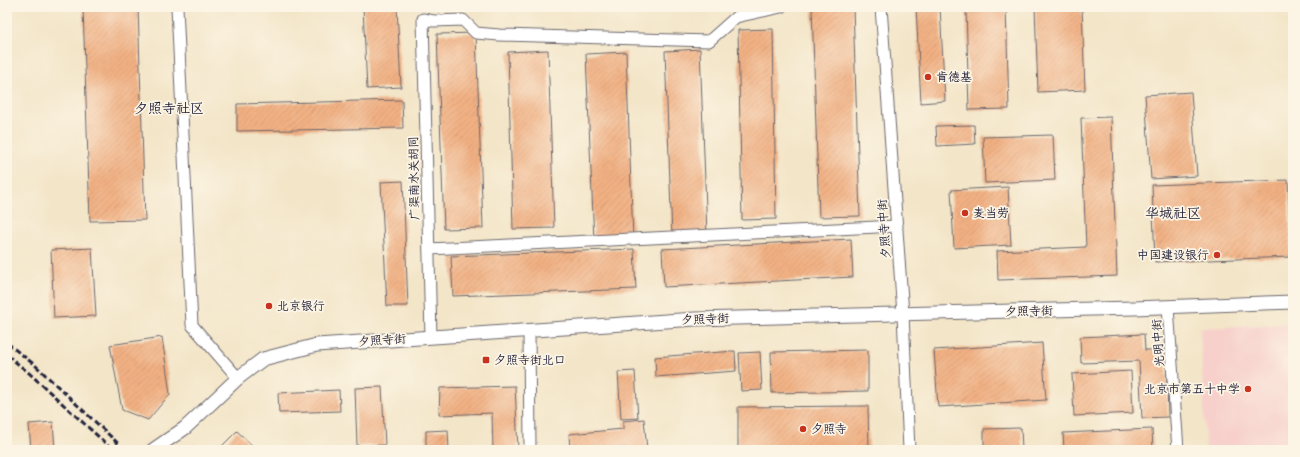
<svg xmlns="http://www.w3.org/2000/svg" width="1300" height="457" font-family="Kalam,'LXGW WenKai TC',sans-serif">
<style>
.built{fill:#f7d0cc}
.building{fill:url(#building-hatch)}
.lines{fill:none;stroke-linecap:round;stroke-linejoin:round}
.minor-casing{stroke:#6b666c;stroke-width:13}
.tertiary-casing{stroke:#6b666c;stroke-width:15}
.minor{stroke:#fff;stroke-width:11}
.tertiary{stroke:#fff;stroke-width:13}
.rail{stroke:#22223b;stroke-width:3;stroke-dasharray:6 3;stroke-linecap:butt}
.poi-dot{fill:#c8321e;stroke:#fcf5e5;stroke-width:1.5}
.labels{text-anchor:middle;stroke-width:3.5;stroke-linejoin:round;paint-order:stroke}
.poi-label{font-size:12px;fill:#22223b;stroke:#fcf5e5;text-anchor:start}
.street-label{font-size:12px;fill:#22223b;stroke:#fcf5e5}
.quarter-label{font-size:14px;fill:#22223b;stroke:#fcf5e5}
</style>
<defs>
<pattern id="building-hatch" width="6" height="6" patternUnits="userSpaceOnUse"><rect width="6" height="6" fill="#f2b183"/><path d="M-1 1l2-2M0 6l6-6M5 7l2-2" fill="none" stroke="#cf9872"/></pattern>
</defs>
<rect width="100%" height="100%" fill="#fcf5e5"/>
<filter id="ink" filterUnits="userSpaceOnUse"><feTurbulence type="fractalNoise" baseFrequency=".025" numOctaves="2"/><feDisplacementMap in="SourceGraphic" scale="8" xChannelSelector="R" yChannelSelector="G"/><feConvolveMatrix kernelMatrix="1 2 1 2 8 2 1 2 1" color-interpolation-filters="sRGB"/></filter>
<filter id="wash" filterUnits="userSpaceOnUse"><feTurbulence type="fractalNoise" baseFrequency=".012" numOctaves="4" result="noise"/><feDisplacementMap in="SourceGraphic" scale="16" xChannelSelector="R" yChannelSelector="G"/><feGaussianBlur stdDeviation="0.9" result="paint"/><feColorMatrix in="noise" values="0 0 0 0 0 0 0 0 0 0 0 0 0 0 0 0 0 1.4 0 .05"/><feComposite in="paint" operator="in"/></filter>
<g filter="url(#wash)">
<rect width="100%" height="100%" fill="#f3e5c8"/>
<polygon class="built" points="1293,324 1293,450 1206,450 1200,328"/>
<g id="blocks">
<g class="building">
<polygon points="83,7 138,7 145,220 90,221"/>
<polygon points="363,7 397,7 401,87 367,89"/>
<polygon points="812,7 853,7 860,216 819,217"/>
<polygon points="916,7 940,7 945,101 921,103"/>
<polygon points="966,7 1006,7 1009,109 969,110"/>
<polygon points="1035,7 1082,7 1085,90 1038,92"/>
<polygon points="773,29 776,219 742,220 738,30"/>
<polygon points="476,33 483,228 444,229 437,34"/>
<polygon points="700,49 707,235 672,237 665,51"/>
<polygon points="548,50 554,228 513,229 508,52"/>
<polygon points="626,52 633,239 594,241 586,54"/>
<polygon points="1191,92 1197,176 1151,179 1145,95"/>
<polygon points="402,100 403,128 237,131 237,104"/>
<polygon points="1111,117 1117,276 998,280 997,251 1086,247 1081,118"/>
<polygon points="974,125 975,144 937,146 936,126"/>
<polygon points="1053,135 1055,180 985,183 983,137"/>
<polygon points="1288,180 1291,257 1155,262 1152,185"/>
<polygon points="403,181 408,306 387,306 381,182"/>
<polygon points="1008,187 1011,245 954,248 951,190"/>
<polygon points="851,239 853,277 664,287 662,249"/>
<polygon points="92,248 96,316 54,318 51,250"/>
<polygon points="634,249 636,289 453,296 451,256"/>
<polygon points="1144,334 1145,350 1166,350 1168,417 1142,418 1139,361 1081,363 1080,337"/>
<polygon points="162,337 170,394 148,420 122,410 110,345"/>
<polygon points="1042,343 1046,400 938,407 934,350"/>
<polygon points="868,350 868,391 772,393 771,352"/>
<polygon points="735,351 736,371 656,377 655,357"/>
<polygon points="760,352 762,390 741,391 739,353"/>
<polygon points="635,371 638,418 621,419 618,372"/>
<polygon points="1131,371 1133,413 1074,416 1072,374"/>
<polygon points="515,386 518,450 493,450 492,413 439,415 440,388"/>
<polygon points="382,387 385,445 357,446 355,388"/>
<polygon points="339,390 340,411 279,413 278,393"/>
<polygon points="868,406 869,450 738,450 738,407"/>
<polygon points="644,419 647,450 625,450 625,448 599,450 570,450 569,434 623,429 623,421"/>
<polygon points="53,422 55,450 31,450 29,424"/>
<polygon points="1021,428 1022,450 984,450 984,429"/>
<polygon points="1152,429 1153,450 1064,450 1063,433"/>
<polygon points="448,430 449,450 426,450 426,431"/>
<polygon points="237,431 257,450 218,450"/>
</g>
</g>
</g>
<g filter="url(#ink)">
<use href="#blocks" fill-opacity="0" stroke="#6b666c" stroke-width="1"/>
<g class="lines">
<g class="minor-casing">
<g id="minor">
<polyline points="177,7 192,325 238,378"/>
<polyline points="881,7 903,314 909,450"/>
<polyline points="429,249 897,226"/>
<polyline points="1168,307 1178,450"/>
<polyline points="529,330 530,450"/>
<polyline points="431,337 423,19 434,21 463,20 476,33 499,35 709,41 736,17 781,7"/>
</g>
</g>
<g class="tertiary-casing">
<polyline id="tertiary" points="153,450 185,428 238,378 263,359 317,345 695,319 1134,308 1293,302"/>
</g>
<use href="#minor" class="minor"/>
<use href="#tertiary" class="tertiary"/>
<g class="rail">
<polyline points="7,343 36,366 125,450"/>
<polyline points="7,355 29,373 113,450"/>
</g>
</g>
</g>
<g class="poi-dot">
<circle cx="928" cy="77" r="4"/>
<circle cx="965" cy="213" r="4"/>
<circle cx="1217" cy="255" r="4"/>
<circle cx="269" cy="306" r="4"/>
<rect x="482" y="356" width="8" height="8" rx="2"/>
<circle cx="1248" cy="389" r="4"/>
<circle cx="803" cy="429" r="4"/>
</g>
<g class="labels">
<g class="poi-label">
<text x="936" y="81">肯德基</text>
<text x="973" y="217">麦当劳</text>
<text x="1209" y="259" text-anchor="end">中国建设银行</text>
<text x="277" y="310">北京银行</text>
<text x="494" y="364">夕照寺街北口</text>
<text x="1240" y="393" text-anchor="end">北京市第五十中学</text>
<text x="811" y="433">夕照寺</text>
</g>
<g class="street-label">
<text transform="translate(414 178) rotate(-91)" y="4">广渠南水关胡同</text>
<text transform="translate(884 229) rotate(-94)" y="4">夕照寺中街</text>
<text transform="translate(1029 311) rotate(-1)" y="4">夕照寺街</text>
<text transform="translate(705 319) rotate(-2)" y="4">夕照寺街</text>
<text transform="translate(382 340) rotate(-4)" y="4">夕照寺街</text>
<text transform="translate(1158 343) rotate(-94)" y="4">光明中街</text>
</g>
<g class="quarter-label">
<text x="169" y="113">夕照寺社区</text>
<text x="1173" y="218">华城社区</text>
</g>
</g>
<rect width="1300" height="457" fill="none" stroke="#fcf5e5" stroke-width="24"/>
</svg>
